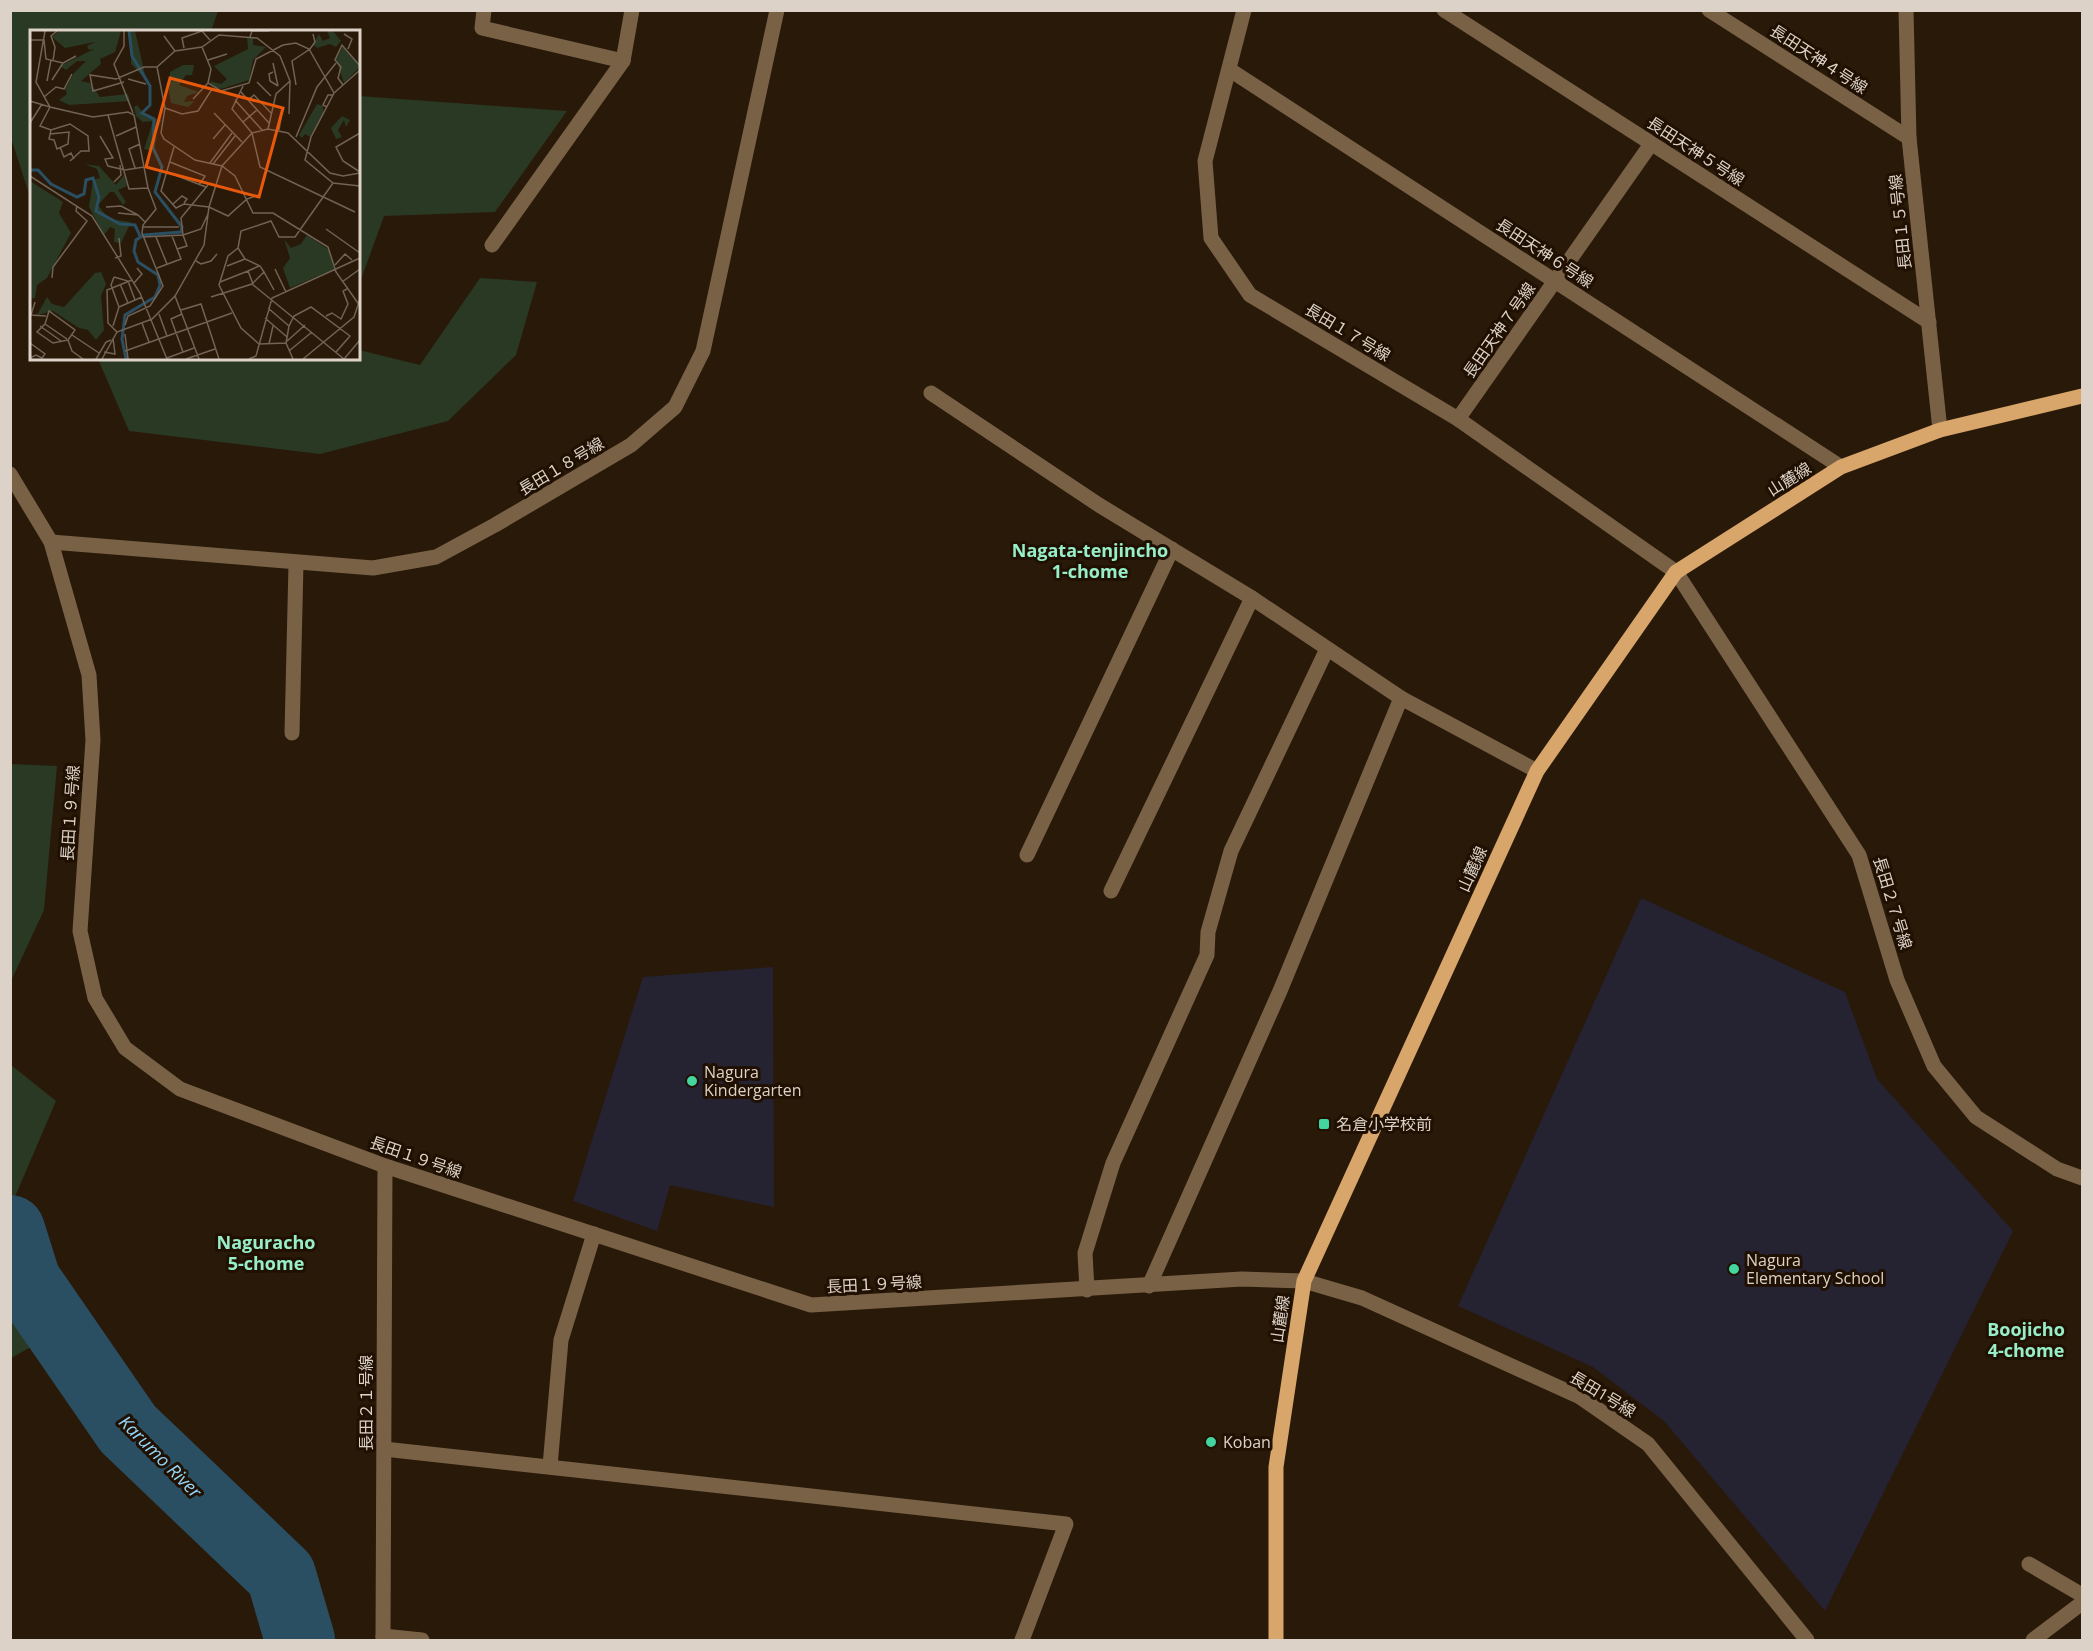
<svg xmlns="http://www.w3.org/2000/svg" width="2093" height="1651" font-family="'Open Sans','Noto Sans JP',sans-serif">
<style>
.education{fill:#252232}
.green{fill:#293924}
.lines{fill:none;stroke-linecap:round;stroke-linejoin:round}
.river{stroke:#2a4f62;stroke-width:70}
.minor{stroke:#796146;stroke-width:15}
.major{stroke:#d8a56b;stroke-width:15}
.poi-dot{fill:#43d4a0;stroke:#1f1002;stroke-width:2}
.labels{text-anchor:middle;stroke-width:6;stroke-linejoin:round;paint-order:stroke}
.street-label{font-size:16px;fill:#ddd2c7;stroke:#1f1002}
.poi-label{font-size:16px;fill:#ddd2c7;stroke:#1f1002;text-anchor:start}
.neighbourhood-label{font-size:18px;font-weight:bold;fill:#97eec8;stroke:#1f1002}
.water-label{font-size:18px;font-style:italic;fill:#94d5f9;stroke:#1f1002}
.inset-river{fill:none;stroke:#2a4f62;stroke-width:3}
.inset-road{fill:none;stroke:#716355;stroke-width:1.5}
.view{fill:#e8590c;fill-opacity:0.15;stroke:#e8590c;stroke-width:3}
.inset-edge{fill:none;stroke:#ddd2c7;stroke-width:3}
</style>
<rect width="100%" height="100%" fill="#291909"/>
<g class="education">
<polygon points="1641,898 1845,992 1877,1079 2013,1231 1825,1611 1664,1421 1593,1367 1458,1306"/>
<polygon points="773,967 774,1207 670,1185 657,1231 573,1201 643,977"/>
</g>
<g class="green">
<polygon points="10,11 11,10 218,11 211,31 32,32 31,200 11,138"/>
<polygon points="359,96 567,111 495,212 384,216 359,285"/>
<polygon points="480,278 537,282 516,355 448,421 320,454 129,431 98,359 358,358 359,350 420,365"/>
<polygon points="11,764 57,766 44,910 11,981"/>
<polygon points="11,1065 56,1101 11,1206"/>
<polygon points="10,1264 16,1291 47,1338 11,1358"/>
</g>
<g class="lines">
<polyline class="river" points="10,1230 26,1281 128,1429 281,1575 300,1640"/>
<g class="minor">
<polyline points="484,10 482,28 623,61"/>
<polyline points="1244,10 1205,161 1211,238 1250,295 1458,419 1676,572 1859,855 1897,980 1934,1066 1976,1117 2057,1169 2082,1178"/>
<polyline points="1444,10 1929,322"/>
<polyline points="1709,10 1909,138"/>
<polyline points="1906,10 1909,138 1940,430"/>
<polyline points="1230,70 1841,467"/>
<polyline points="492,245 623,61 632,10"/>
<polyline points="931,393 1099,505 1252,598 1401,698 1537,771"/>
<polyline points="1458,419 1651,144"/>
<polyline points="10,474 51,542 89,675 93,740 80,931 95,998 125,1048 180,1089 385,1166 811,1305 1242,1279 1304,1281 1362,1298 1580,1397 1648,1444 1807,1640"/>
<polyline points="51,542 373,568 436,557 495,525 631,445 675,407 703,351 777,10"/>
<polyline points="292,733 296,564"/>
<polyline points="1027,855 1172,549"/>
<polyline points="1111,891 1252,598"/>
<polyline points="1149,1286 1280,991 1401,698"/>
<polyline points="1087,1290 1085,1253 1113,1163 1207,955 1208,932 1231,851 1327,649"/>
<polyline points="384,1449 1066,1524 1022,1640"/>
<polyline points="550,1466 561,1340 594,1234"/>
<polyline points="2029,1564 2082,1595"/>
<polyline points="383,1636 422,1640"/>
<polyline points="383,1640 385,1166"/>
<polyline points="2033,1640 2082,1603"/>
</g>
<polyline class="major" points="1276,1640 1276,1467 1304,1281 1537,771 1676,572 1841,467 1940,430 2082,396"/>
</g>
<g class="poi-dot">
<circle cx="692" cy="1081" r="6"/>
<rect x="1318" y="1118" width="12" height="12" rx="3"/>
<circle cx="1734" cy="1269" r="6"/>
<circle cx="1211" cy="1442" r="6"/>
</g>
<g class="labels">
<g class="street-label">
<text transform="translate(1819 59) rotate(33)" y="6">長田天神４号線</text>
<text transform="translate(1696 151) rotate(33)" y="6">長田天神５号線</text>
<text transform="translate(1900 222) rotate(-96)" y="6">長田１５号線</text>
<text transform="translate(1545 253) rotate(33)" y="6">長田天神６号線</text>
<text transform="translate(1499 330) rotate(-55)" y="6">長田天神７号線</text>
<text transform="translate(1348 332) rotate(31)" y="6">長田１７号線</text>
<text transform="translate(561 466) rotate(-31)" y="6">長田１８号線</text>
<text transform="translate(1789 479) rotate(-32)" y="6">山麓線</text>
<text transform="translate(70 813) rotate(-86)" y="6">長田１９号線</text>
<text transform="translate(1472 869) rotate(-66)" y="6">山麓線</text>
<text transform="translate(1893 903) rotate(73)" y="6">長田２７号線</text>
<text transform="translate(416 1157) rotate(19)" y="6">長田１９号線</text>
<text transform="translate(874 1284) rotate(-3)" y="6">長田１９号線</text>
<text transform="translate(1280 1319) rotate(-82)" y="6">山麓線</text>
<text transform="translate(1603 1394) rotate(31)" y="6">長田1号線</text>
<text transform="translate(366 1403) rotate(-90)" y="6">長田２１号線</text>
</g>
<g class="poi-label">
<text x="704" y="1078">Nagura<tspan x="704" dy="18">Kindergarten</tspan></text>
<text x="1336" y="1130">名倉小学校前</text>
<text x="1746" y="1266">Nagura<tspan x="1746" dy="18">Elementary School</tspan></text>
<text x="1223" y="1448">Koban</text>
</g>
<g class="neighbourhood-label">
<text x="1090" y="557">Nagata-tenjincho<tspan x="1090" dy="21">1-chome</tspan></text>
<text x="266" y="1249">Naguracho<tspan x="266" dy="21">5-chome</tspan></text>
<text x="2026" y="1336">Boojicho<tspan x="2026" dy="21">4-chome</tspan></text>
</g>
<g class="water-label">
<text transform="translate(160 1457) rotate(45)" y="6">Karumo River</text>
</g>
</g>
<g transform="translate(30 30)">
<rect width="330" height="330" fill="#291909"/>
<path d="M29,1H91L85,22L70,29L71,34L51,51L60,53L70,67L98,64L100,71L39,75L29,70L37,64L35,59L44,43L56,31H47L36,40L30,36L64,19L59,20L57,16L65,12L35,18L22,7ZM101,1H105L116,49L101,34ZM297,1H303L311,11L306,17L300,14L287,18L283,14L289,4L293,11L300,8ZM217,7L223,8V15L236,17L223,30L219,50L191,59L182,56L180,51L191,54L197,49L184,36L218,19ZM313,16L330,37L314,53L306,30ZM153,35H164L162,45H156L149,55L169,62L157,66L154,72L165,71L158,77L141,73L139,61L140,42ZM287,74L293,76V83L280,107L275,104L272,108L269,105ZM107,75L116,87L132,90L124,104L127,108L123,121L114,119L123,91L113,92L106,86L104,77ZM312,86L320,90L316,97L314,90L308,100L312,107L306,109L301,98ZM55,134L69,136L86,155L94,145L97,156L88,160L96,172L93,175L84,162H80L68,175L79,189L101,192L91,213L84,212L85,199L80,197L74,205L59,177L63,150L70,148L67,139ZM0,151L33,172L29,183L41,203L17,248L7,255L5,268L0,269ZM277,205L299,220L304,239L260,258L253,238L260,228L254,209L261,218L271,214ZM71,242L76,254L71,266L74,300L66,310L58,300L49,298L23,281L7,285L17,267L22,274L34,277L65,243Z" fill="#293924"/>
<path class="inset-river" d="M0,140H8L21,154L47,167L54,164L56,150L63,148L69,167L66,181L90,194L105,195L110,206M96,329L92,309L95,285L125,267L130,255L128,245L108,232L104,221L106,210L114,205L151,202L152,197L125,162L132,137L123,118L124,89L112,83L120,75V56L102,26L99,1"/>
<path class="inset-road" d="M15,1L6,52L20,77L63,87L98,82L104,85L118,158L126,179L113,195L112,203L133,256L120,276L98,286L95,295M94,1V16L84,34L103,83M314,4L322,9L318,19M134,6L145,21M220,7L222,1H239M0,10H14L16,29L33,33M172,17L181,39L178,53L191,61L219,53L226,29L253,15L266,13L279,19L304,63L281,107L275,130L303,153L330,156M154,18L152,8L172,1L180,10M178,30L197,24M23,31L25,17L21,6L27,1M243,33L248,56M127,37L135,78L131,103L134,109L165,130L192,136L205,146L223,183H243L298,217L306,242L330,276M243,42L239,44L240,51L248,56M98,49L116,54M22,50L33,33L46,26M17,51L21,30M94,52L63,61L60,45L86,49L114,37H127L145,21L172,17L189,5L227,8L250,26L260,51L246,64L238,99M227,52L241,66M214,54L202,79L222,103L230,137L325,182M266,55L262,31L280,19L285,12L283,4M313,55L308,48L311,37L305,30L312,15L330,36M210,61L239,93M304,63L330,40M14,67L26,57L34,59L42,44M163,69L178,53M205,70L232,100M218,70L224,65L241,83M0,71L20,77L10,96L21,100L40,94L58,106L59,121H51L40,131M297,77L293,75L298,65H303M135,78L152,84L168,81L182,59M184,83L212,112M259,84L260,51M78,85L99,159L118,158M213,92L227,80M0,93L12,74M249,100L252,81M330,103L306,117L313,131L330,142M20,104L39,102L38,114L27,119L24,110L19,109L21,100M70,106L83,128L75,129L78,136L95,140L114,137M86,106L106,97M266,107L287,57L306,33M183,109L195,95M30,117L34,127L41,123L44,129M144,117L131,161L146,178L154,174L179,177L198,186L217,169L229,165M140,132L175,146L169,155M180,133L202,103M183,134L205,106M105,138L99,119L110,114M137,142L176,157M0,146L62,186L110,263L137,329M84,152L91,145L90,135M143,174L152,166L157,169L154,173M76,177L91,176L108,185M88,183L108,185L115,192M112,197H149M296,199L330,223M113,207L153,205L151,188L178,155M126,207L137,234M208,218L198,226L189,255L211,298L229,314M147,219L157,216L153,205L171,199L178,184M85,228L91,226L89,208M166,231L171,234L181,231L187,224M305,235L315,224L322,230M197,236L215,229M127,238L151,229L142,206M245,239L256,262M234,242L244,260M84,247L98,251L105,270M22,248L23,237L57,191L46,181L47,176M190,252L218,241M312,252L330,239M104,253L112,244L107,238M90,254L98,273M222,254L314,329M223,254L218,241L229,236M145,266L169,329M181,267L222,254L234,242L230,236L215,229L208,218L211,201L241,191L249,207H265L303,153M5,272L1,285L16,286M89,277L112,267M238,278L259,296M151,280L171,274L189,329M129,284L137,306M152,284L141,289L153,322M296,286L302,283L311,289L318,274L313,261L317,259M235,288L257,307M112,293L119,312M15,294L19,281L45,300L38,310M15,294L7,302L23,313L38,310M15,294L37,309M10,296L31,311M83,296L89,277L81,255L84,247M87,302L78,293L77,260L102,250M95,304L98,329M42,305L69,323M38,310L42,321L53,329M256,312L275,295M0,313L15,324L12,328L6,325L0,328M229,314L256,313M239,314L243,296M95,321L202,283M259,321L282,302M74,322L85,324L83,308M137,328L164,318M66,329L76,312L81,310M72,329L87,302L122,289L145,266L174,215L179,177L192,136L222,103L238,99L258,103L300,143L313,146L330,143M156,329L185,319M219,329L226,326L242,268L330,228M263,329L256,313L259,296L264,286L281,277L320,306L306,322M273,329L324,287L330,269M314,329L330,310"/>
<path class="view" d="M140,48L253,78L229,167L116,137Z"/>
<rect width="330" height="330" class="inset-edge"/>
</g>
<rect width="2093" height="1651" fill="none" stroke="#ddd2c7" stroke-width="24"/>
</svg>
